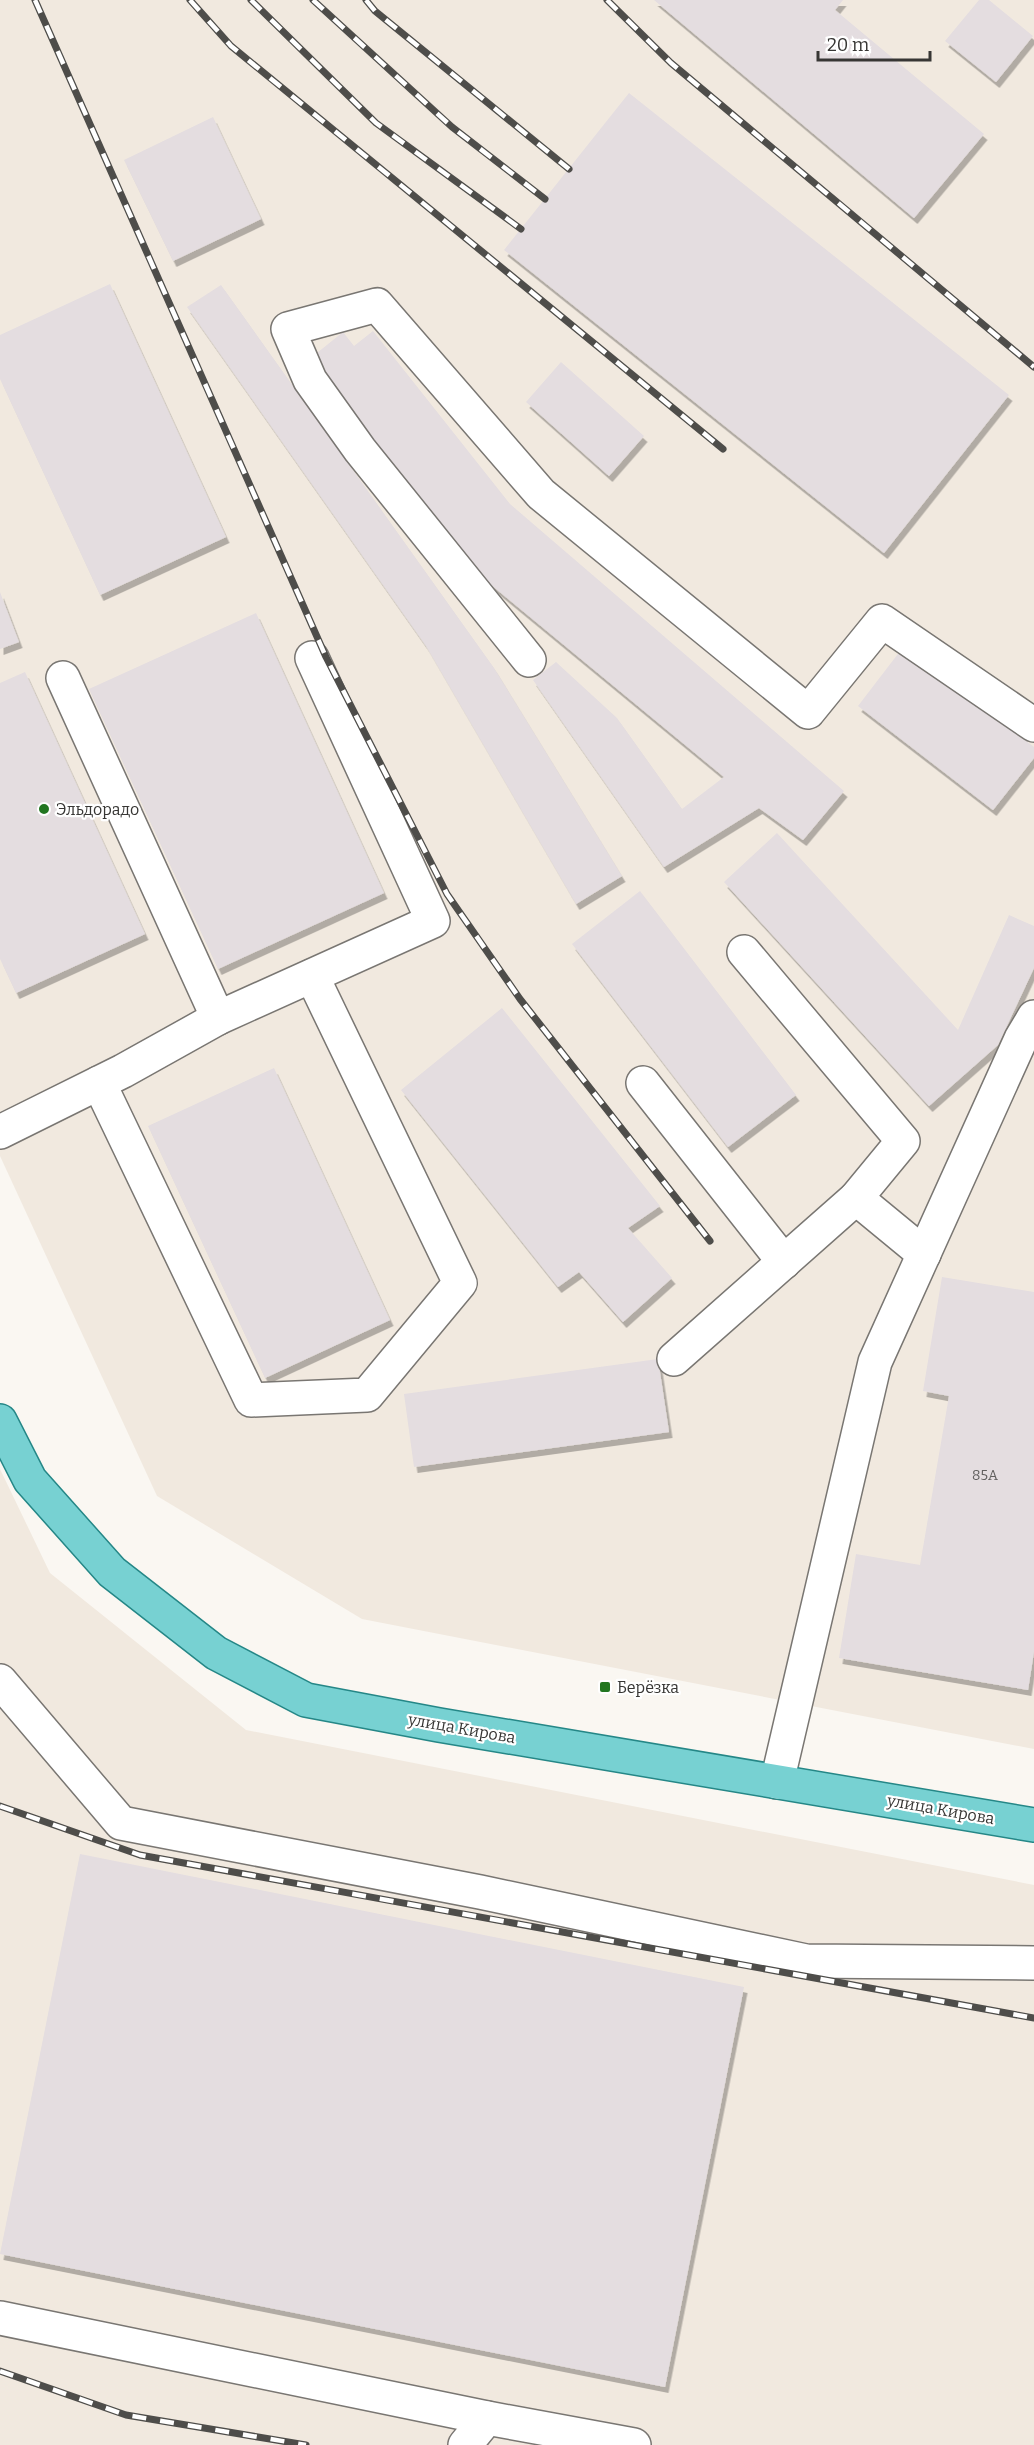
<svg xmlns="http://www.w3.org/2000/svg" width="1034" height="2445" font-family="Bitter,serif">
<style>
.built{fill:#f1e9df}
.building{fill:#e4dde0;filter:url(#shadow)}
.lines{fill:none;stroke-linecap:round;stroke-linejoin:round}
.minor-casing{stroke:#797672;stroke-width:36}
.major-casing{stroke:#258787;stroke-width:36}
.minor{stroke:#fff;stroke-width:33}
.major{stroke:#77d1d2;stroke-width:33}
.rail-casing{stroke:#4e4d4a;stroke-width:7}
.rail{stroke:#fff;stroke-width:4.5;stroke-dasharray:14;stroke-linecap:butt}
.poi-dot{fill:#227621;stroke:#fff;stroke-width:2}
.labels{text-anchor:middle;stroke-width:4.5;stroke-linejoin:round;paint-order:stroke}
.number-label{font-size:14px;fill:#62605f}
.poi-label{font-size:16px;fill:#373634;stroke:#fff;text-anchor:start}
.street-label{font-size:16px;fill:#373634;stroke:#fff}
</style>
<defs>
<filter id="shadow"><feDropShadow dx="3.5" dy="6" stdDeviation="0" flood-color="#0004"/></filter>
</defs>
<rect width="100%" height="100%" fill="#faf7f2"/>
<g class="built">
<polygon points="0,0 1034,0 1034,1749 362,1619 157,1496 0,1156"/>
<polygon points="0,1469 50,1573 246,1730 1034,1885 1034,2445 0,2445"/>
</g>
<g class="building">
<polygon points="654,0 843,0 835,10 984,134 914,218"/>
<polygon points="979,0 989,0 1033,36 996,82 945,41"/>
<polygon points="629,93 1009,395 884,553 504,250"/>
<polygon points="213,117 261,219 173,261 124,160"/>
<polygon points="110,284 226,537 100,595 0,379 0,335"/>
<polygon points="221,285 494,668 622,876 576,904 426,646 187,307"/>
<polygon points="373,331 510,504 844,791 803,840 759,808 664,867 533,680 556,662 617,718 682,809 724,777 479,575 363,433 312,357 343,332 354,346"/>
<polygon points="561,362 644,436 609,476 526,402"/>
<polygon points="0,592 19,642 0,649"/>
<polygon points="256,613 384,893 218,969 89,689"/>
<polygon points="904,646 1034,747 1034,758 993,810 858,706"/>
<polygon points="25,672 145,934 16,993 0,959 0,683"/>
<polygon points="777,833 958,1030 1009,915 1034,926 1034,968 998,1045 929,1106 724,882"/>
<polygon points="640,891 796,1095 728,1147 572,944"/>
<polygon points="502,1008 660,1206 628,1228 672,1278 623,1322 579,1272 558,1287 401,1090"/>
<polygon points="274,1068 390,1320 265,1378 148,1126"/>
<polygon points="942,1277 1034,1292 1034,1652 1028,1690 839,1658 856,1554 920,1565 949,1396 923,1391"/>
<polygon points="658,1359 669,1432 414,1467 404,1394"/>
<polygon points="80,1854 744,1987 665,2387 0,2254"/>
</g>
<g class="lines">
<g class="minor-casing">
<g id="minor">
<polyline points="529,660 360,450 310,380 288,329 377,305 541,494 808,712 882,621 1034,725"/>
<polyline points="63,678 218,1018"/>
<polyline points="744,952 903,1141 856,1198 924,1254"/>
<polyline points="99,1083 251,1400 367,1395 460,1283 312,976"/>
<polyline points="643,1083 784,1262"/>
<polyline points="0,1132 123,1071 218,1018 433,921 312,658"/>
<polyline points="674,1359 856,1198"/>
<polyline points="0,1681 121,1823 480,1892 806,1961 1034,1963"/>
<polyline points="777,1782 875,1362 1021,1039 1034,1017"/>
<polyline points="0,2318 487,2418 634,2445"/>
<polyline points="465,2445 487,2418"/>
</g>
</g>
<g class="major-casing">
<polyline id="major" points="0,1421 30,1480 112,1572 216,1653 306,1700 439,1725 1034,1825"/>
</g>
<use href="#minor" class="minor"/>
<use href="#major" class="major"/>
<g class="rail-casing">
<g id="rail">
<polyline points="35,0 326,657 447,894 520,999 710,1241"/>
<polyline points="190,0 231,46 723,449"/>
<polyline points="251,0 376,123 521,229"/>
<polyline points="313,0 452,127 545,199"/>
<polyline points="366,0 375,11 569,169"/>
<polyline points="607,0 671,63 1034,367"/>
<polyline points="0,1806 140,1855 1034,2018"/>
<polyline points="0,2371 126,2415 306,2445"/>
</g>
</g>
<use href="#rail" class="rail"/>
</g>
<g class="poi-dot">
<circle cx="44" cy="809" r="6"/>
<rect x="599" y="1681" width="12" height="12" rx="3"/>
</g>
<g class="labels">
<g class="number-label">
<text x="985" y="1480">85А</text>
</g>
<g class="poi-label">
<text x="56" y="815">Эльдорадо</text>
<text x="617" y="1693">Берёзка</text>
</g>
<g class="street-label">
<text transform="translate(462 1728) rotate(10)" y="6">улица Кирова</text>
<text transform="translate(941 1809) rotate(10)" y="6">улица Кирова</text>
</g>
</g>
<path d="M818 51v9h112v-9" fill="none" stroke="#373634" stroke-width="3"/>
<text x="827" y="51" font-size="18" fill="#373634" stroke="#ffffff" stroke-width="4.5" paint-order="stroke">20 m</text>
</svg>
